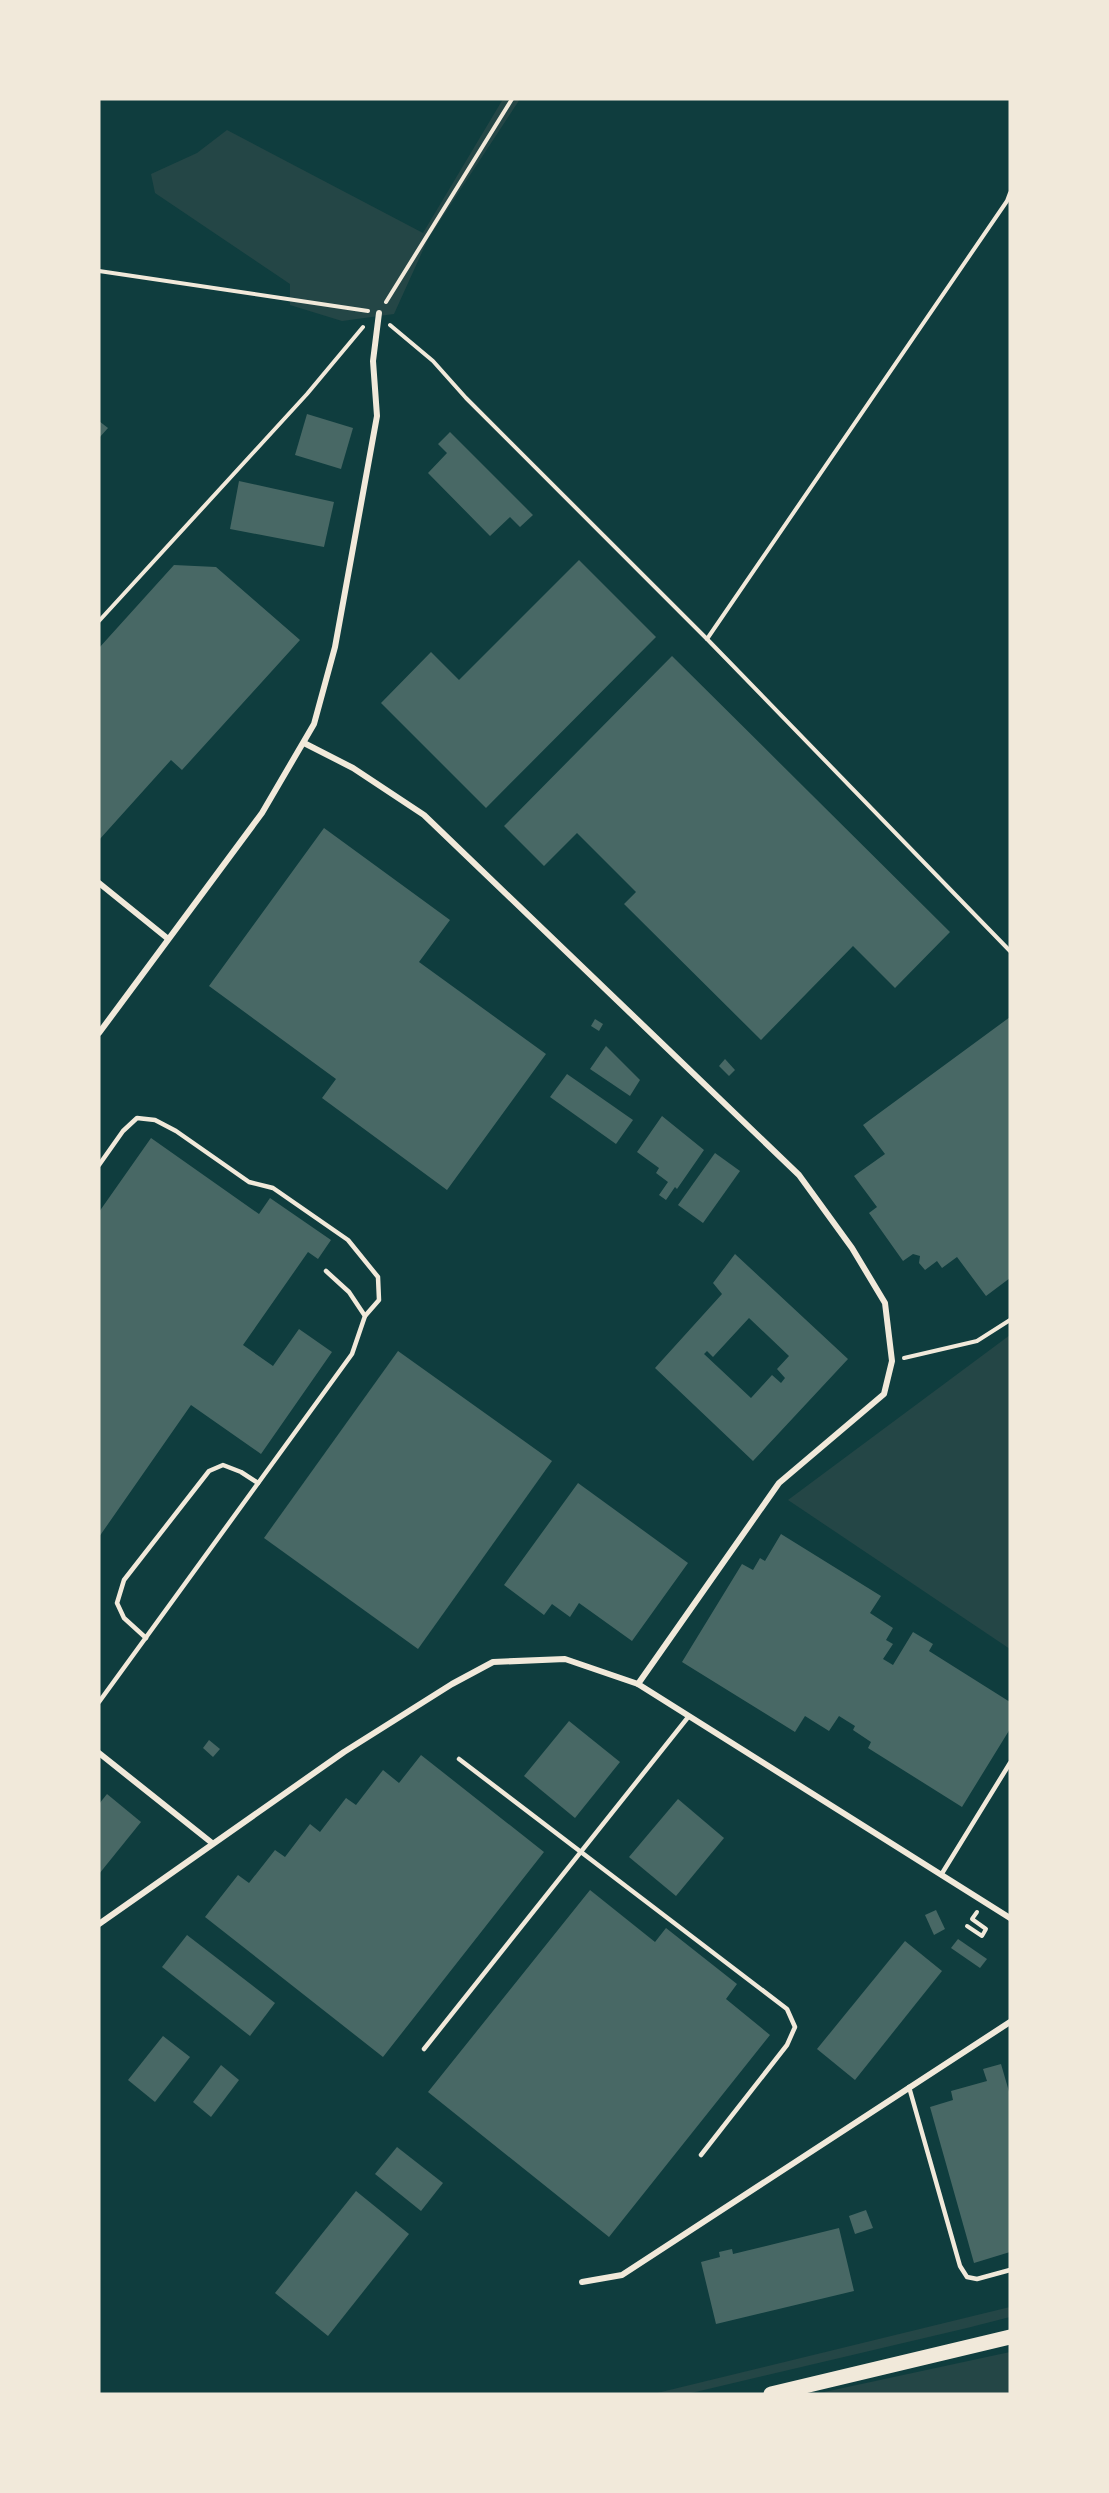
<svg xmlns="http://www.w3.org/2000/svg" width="1109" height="2493" font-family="Literata,serif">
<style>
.green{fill:#244646}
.building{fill:#486865;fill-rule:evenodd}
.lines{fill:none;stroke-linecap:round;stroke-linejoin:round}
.path{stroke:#f1e9da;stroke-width:4}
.service{stroke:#f1e9da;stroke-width:4.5}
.minor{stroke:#f1e9da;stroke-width:6}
.primary{stroke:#f1e9da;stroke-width:15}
</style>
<rect width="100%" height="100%" fill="#0f3d3e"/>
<g class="green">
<polygon points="503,99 520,99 428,239 394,314 342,321 290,305 290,284 155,193 151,174 197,153 227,130 423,233"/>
<polygon points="1010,1335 1010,1649 788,1500"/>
<polygon points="1010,2307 1010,2317 967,2328 687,2394 653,2394"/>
<polygon points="1010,2352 1010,2392 1004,2394 815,2394"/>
</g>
<g class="building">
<polygon points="307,414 353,428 341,469 295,455"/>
<polygon points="99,421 108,428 99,438"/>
<polygon points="450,432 533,515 520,527 510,517 490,536 428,473 447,453 438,444"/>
<polygon points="239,481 334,502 324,547 230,529"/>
<polygon points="579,560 656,637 486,808 381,703 431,652 459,680"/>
<polygon points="174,565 216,567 300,640 182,770 171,760 99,840 99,648"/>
<polygon points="672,656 950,932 895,988 853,946 761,1040 624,904 636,892 577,833 544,866 504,826"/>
<polygon points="324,828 450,920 419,962 546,1054 447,1190 322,1098 336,1079 209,986"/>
<polygon points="1010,1017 1010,1278 986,1296 957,1257 942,1268 937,1261 925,1270 919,1263 920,1256 913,1254 903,1261 869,1213 877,1207 854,1176 885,1154 863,1125"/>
<polygon points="595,1019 603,1024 599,1031 591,1026"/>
<polygon points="606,1046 640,1080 630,1096 590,1069"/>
<polygon points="725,1059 735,1070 729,1076 719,1066"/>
<polygon points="567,1074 633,1120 616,1144 550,1097"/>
<polygon points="662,1116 704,1150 677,1189 675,1187 666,1200 659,1195 668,1182 656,1173 659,1168 637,1152"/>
<polygon points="151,1138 259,1214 270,1198 331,1240 318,1259 308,1252 243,1345 273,1366 299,1329 332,1352 261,1454 191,1405 99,1537 99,1212"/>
<polygon points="715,1153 740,1171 703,1223 678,1205"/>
<path d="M735,1254L848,1359L753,1461L655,1368L722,1294L713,1283ZM749,1318L789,1356L777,1369L785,1378L781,1383L772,1375L751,1398L704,1354L707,1351L713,1357Z"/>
<polygon points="398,1351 552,1461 418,1649 264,1538"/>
<polygon points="578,1483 688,1563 632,1641 579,1603 570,1617 552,1604 544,1615 504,1585"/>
<polygon points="781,1534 881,1596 870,1613 893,1628 886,1640 893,1644 883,1659 893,1665 913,1632 933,1644 929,1651 1010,1702 1010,1729 962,1807 868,1748 871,1742 853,1730 855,1726 839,1716 829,1731 805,1716 795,1732 682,1662 742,1564 753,1570 760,1558 765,1561"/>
<polygon points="569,1721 620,1762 575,1818 524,1776"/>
<polygon points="209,1740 220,1749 213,1757 203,1748"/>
<polygon points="421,1755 544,1852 383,2057 205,1917 238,1875 249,1883 275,1850 285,1857 310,1824 320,1832 346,1798 356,1805 383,1770 399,1783"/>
<polygon points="107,1794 141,1822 99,1874 99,1804"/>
<polygon points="678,1799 724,1838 676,1896 629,1857"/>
<polygon points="590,1890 655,1942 666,1928 737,1984 726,1999 770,2035 609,2237 428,2092"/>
<polygon points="936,1910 945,1929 934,1935 925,1915"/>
<polygon points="187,1935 275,2003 250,2036 162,1967"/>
<polygon points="958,1939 987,1959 980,1968 951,1948"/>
<polygon points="905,1941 942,1971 855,2080 817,2049"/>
<polygon points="163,2036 190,2057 155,2102 128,2080"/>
<polygon points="1001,2064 1010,2095 1010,2252 974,2263 930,2107 953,2100 951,2091 987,2081 983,2069"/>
<polygon points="221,2065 239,2080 211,2117 193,2102"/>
<polygon points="397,2147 443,2183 421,2211 375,2174"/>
<polygon points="356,2191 409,2234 328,2336 275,2293"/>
<polygon points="866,2210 873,2228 855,2234 849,2216"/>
<polygon points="839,2228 854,2291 716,2324 701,2262 720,2257 719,2252 732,2249 733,2254"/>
</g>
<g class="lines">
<g class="path">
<polyline points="99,271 368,311"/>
<polyline points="386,302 512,99"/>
<polyline points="390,325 433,361 466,398 707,639 1010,951"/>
<polyline points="99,621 307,394 363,327"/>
<polyline points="707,639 1007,201 1010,193"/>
<polyline points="904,1358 977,1341 1010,1320"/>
<polyline points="967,1926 982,1936 986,1929 972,1919 977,1912"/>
</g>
<g class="service">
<polyline points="99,1165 123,1131 137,1118 155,1120 176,1131 249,1182 273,1188 348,1240 378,1277 379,1300 365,1316"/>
<polyline points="146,1638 124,1618 117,1603 124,1580 209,1471 223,1465 241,1472 258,1483"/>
<polyline points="99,1702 352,1354 365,1316 349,1292 326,1271"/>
<polyline points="459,1759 787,2009 795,2027 787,2045 701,2155"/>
<polyline points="941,1875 1010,1763"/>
<polyline points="424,2049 689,1716"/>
<polyline points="909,2087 960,2266 967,2277 977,2279 1010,2270"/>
</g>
<g class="minor">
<polyline points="304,743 353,768 424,815 799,1175 852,1248 885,1303 892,1361 884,1394 779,1483 638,1684"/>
<polyline points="99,883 167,938"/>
<polyline points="99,1033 262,813 314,724 335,647 377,416 373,361 379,313"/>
<polyline points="99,1753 212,1843"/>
<polyline points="99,1924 344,1752 452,1684 493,1662 565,1659 638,1684 1010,1918"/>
<polyline points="582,2282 622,2275 1010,2022"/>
</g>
<polyline class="primary" points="771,2394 1010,2337"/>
</g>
<rect width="1109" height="2493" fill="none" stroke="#f1e9da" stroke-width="201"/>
</svg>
